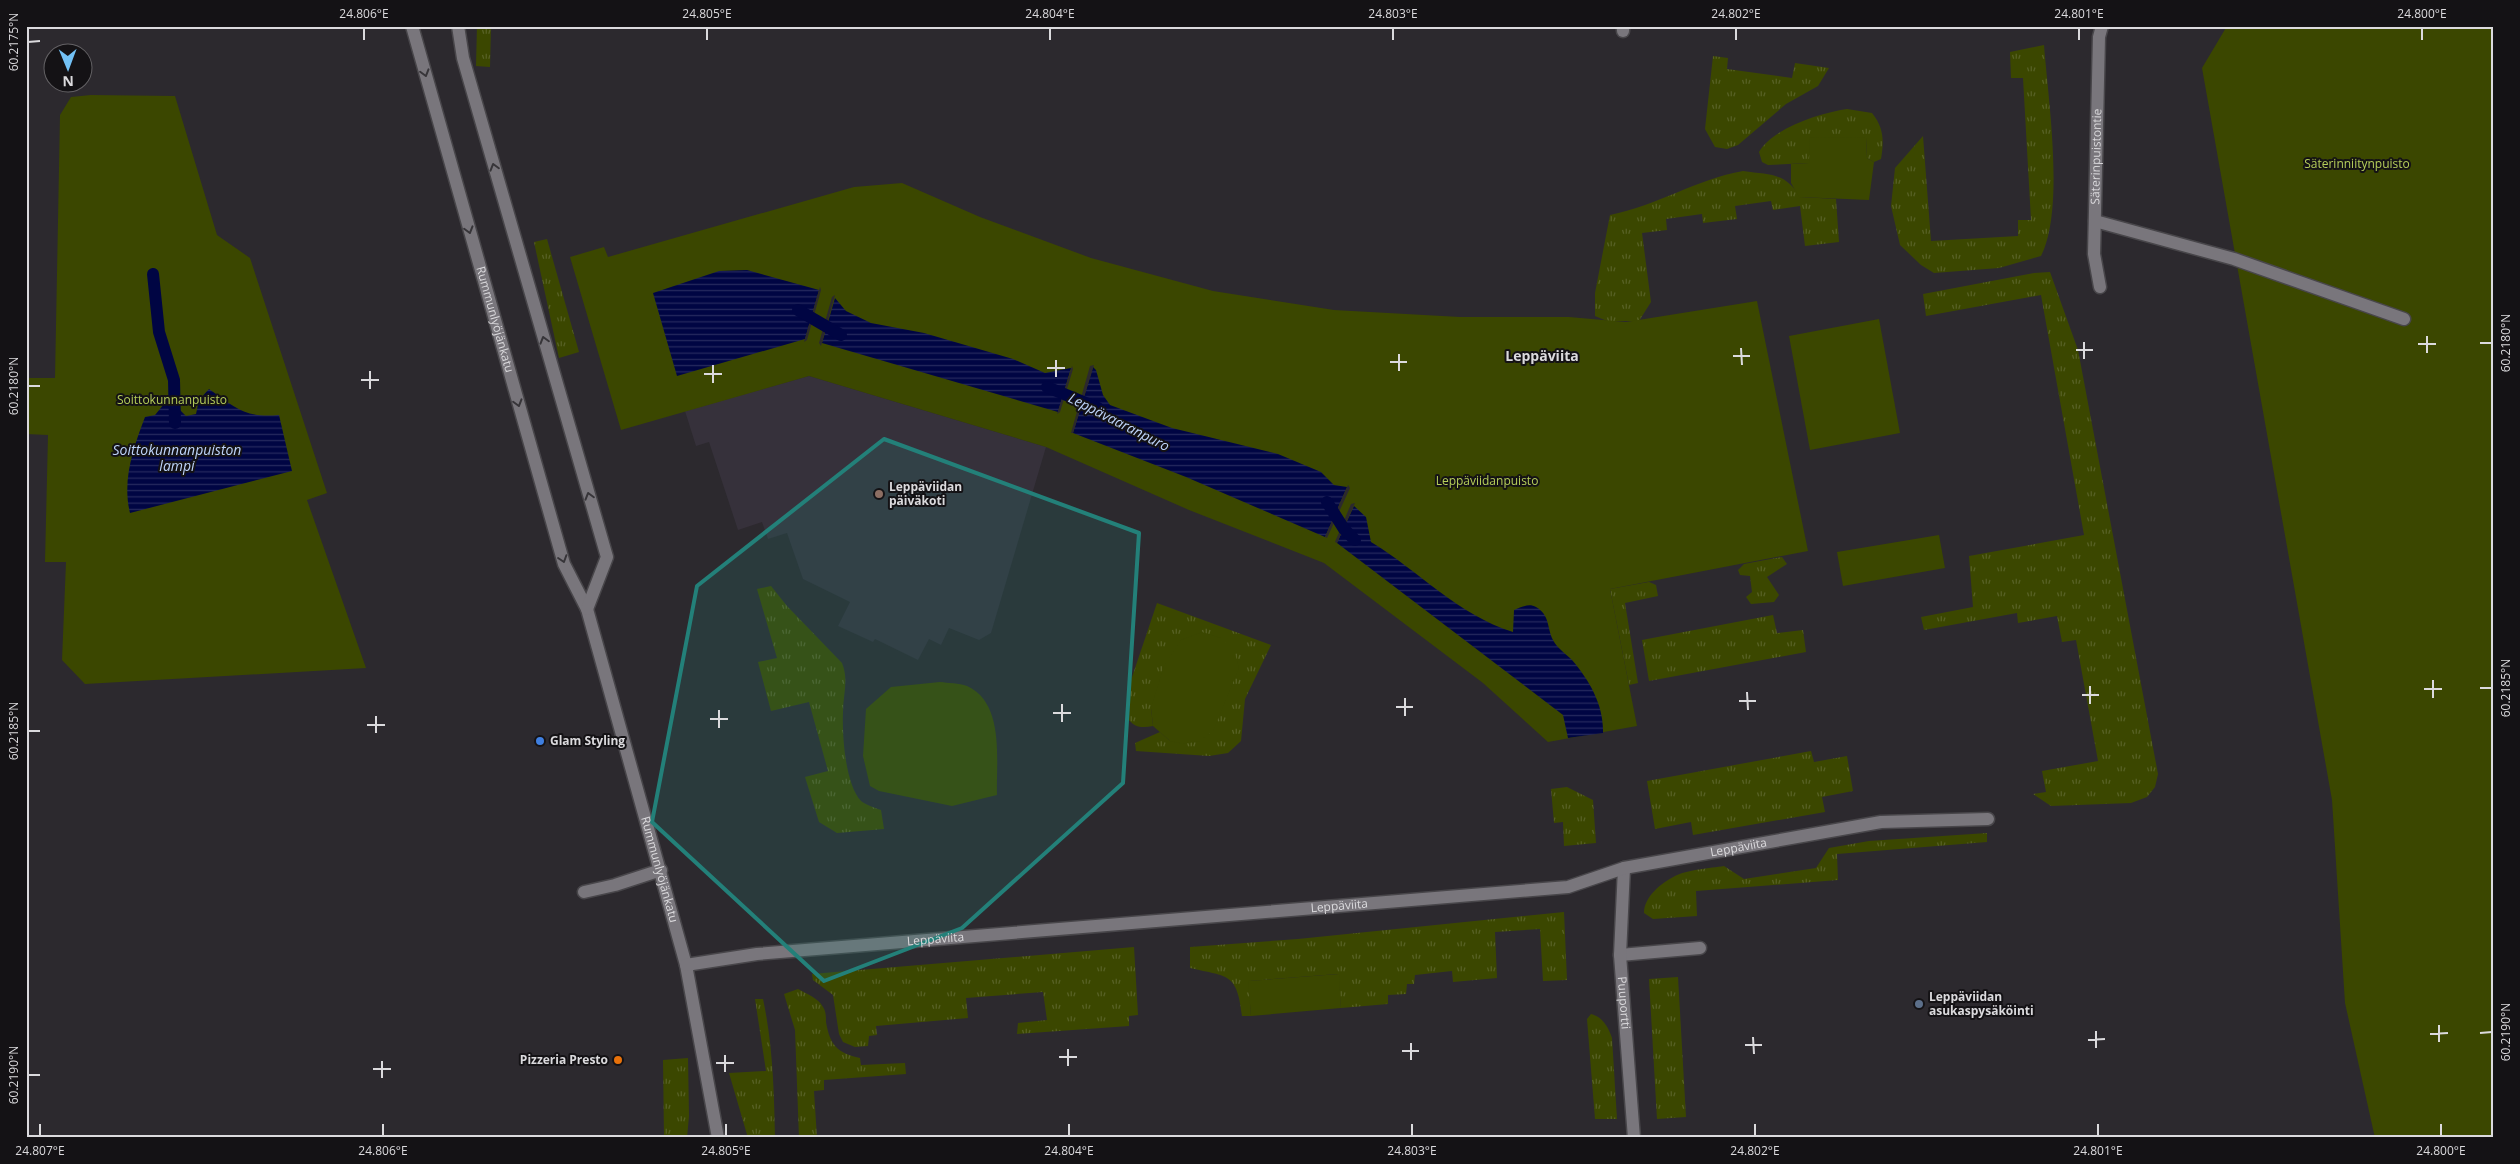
<svg xmlns="http://www.w3.org/2000/svg" width="2520" height="1164" font-family="'Open Sans',sans-serif">
<style>
.built{fill:#36313b}
.grass{fill:url(#grass-tufts)}
.green{fill:#3b4700}
.water{fill:url(#water-rules)}
.pier{fill:#2c292e}
.lines{fill:none;stroke-linecap:round;stroke-linejoin:round}
.stream{stroke:#000543;stroke-width:12}
.service-casing{stroke:#48464a;stroke-width:15}
.minor-casing{stroke:#48464a;stroke-width:15}
.service{stroke:#79767c;stroke-width:12}
.minor{stroke:#79767c;stroke-width:12}
.oneway{stroke:#373539}
.marked{fill:#238079;fill-opacity:0.2;stroke:#238079;stroke-width:4;stroke-linejoin:round}
.ticks{fill:none;stroke:#dbdadd;stroke-width:2}
.education-dot{fill:#8d6e63;stroke:#141215;stroke-width:2}
.shop-dot{fill:#3f7fe0;stroke:#141215;stroke-width:2}
.service-dot{fill:#5c6f8a;stroke:#141215;stroke-width:2}
.food-dot{fill:#e8710a;stroke:#141215;stroke-width:2}
.labels{text-anchor:middle;stroke-width:4;stroke-linejoin:round;paint-order:stroke}
.street-label{font-size:12px;fill:#dbdadd;stroke:#141215}
.park-label{font-size:12px;fill:#b6ce5a;stroke:#141215}
.poi-label{font-size:12px;font-weight:bold;fill:#dbdadd;stroke:#141215;text-anchor:start}
.neighbourhood-label{font-size:14px;font-weight:bold;fill:#dbdadd;stroke:#141215}
.water-label{font-size:14px;font-style:italic;fill:#bed4fa;stroke:#141215}
.neatline{fill:none;stroke:#dbdadd;stroke-width:2}
.ticks-label{font-size:12px;text-anchor:middle;fill:#dbdadd}
</style>
<defs>
<pattern id="grass-tufts" width="24" height="20" patternUnits="userSpaceOnUse" patternTransform="scale(1.25)"><rect width="24" height="20" fill="#3b4700"/><path d="M3 7l-1-3M5 7V3M7 7l1-3M15 17l-1-3M17 17v-4M19 17l1-3" fill="none" stroke="#576125"/></pattern>
<pattern id="water-rules" width="6" height="5" patternUnits="userSpaceOnUse" patternTransform="scale(1.25)"><rect width="6" height="5" fill="#000543"/><path d="M0 2.5h6" fill="none" stroke="#25295e"/></pattern>
</defs>
<rect width="100%" height="100%" fill="#2c292e"/>
<polygon class="built" points="809,376 1046,447 991,633 979,640 949,628 941,645 929,639 918,660 875,639 873,642 838,626 850,602 803,579 787,533 768,539 762,522 738,530 709,442 696,446 685,411"/>
<g class="grass">
<polygon points="477,26 491,26 490,67 476,66"/>
<path d="M2044,45C2048,99 2065,209 2041,256L1999,268L1934,273L1921,265L1900,245L1891,206L1895,168L1923,136L1931,241L2018,236V220H2031L2023,78H2011L2010,52Z"/>
<polygon points="1713,56 1728,58 1727,69 1792,78 1795,63 1829,68 1818,86 1786,104 1738,145 1727,149 1715,147 1705,129"/>
<path d="M1847,109L1872,113C1884,128 1884,141 1881,159L1874,162L1867,158L1866,138L1809,163L1768,165L1762,162L1759,152C1773,128 1820,113 1847,109Z"/>
<path d="M1743,171C1770,175 1785,172 1800,197L1836,199L1839,242L1805,246L1800,206L1773,210L1771,201L1735,206L1737,219L1703,223L1702,214L1666,219L1667,230L1642,233L1651,302L1639,321H1607L1595,316V293L1610,215C1656,206 1697,179 1743,171Z"/>
<polygon points="547,239 579,352 559,358 534,242"/>
<polygon points="2050,272 2078,350 2158,774 2155,787 2147,797 2131,803 2051,806 2033,794 2046,792 2042,771 2098,761 2076,640 2062,642 2057,616 2018,623 2017,613 1924,630 1921,617 1973,607 1969,556 2084,535 2041,295 1926,316 1923,294 2034,273"/>
<polygon points="1782,557 1787,564 1767,577 1779,595 1774,602 1751,604 1746,597 1752,592 1750,576 1740,575 1738,570 1744,564"/>
<polygon points="1649,582 1656,585 1658,596 1625,603 1638,683 1629,685 1610,589"/>
<path d="M771,586L787,606L842,663C849,680 843,694 843,712C842,734 845,784 861,801C866,805 875,808 881,810L884,829L837,833L819,822L805,777L828,771L809,702L771,711L758,662L777,658L757,589Z"/>
<path d="M1157,603L1271,645L1245,699L1241,741L1228,753L1209,756L1136,751L1135,743L1160,732L1170,741L1151,708L1153,726C1143,728 1135,728 1129,720L1130,683Z"/>
<polygon points="1773,615 1777,633 1803,630 1806,652 1649,681 1642,640"/>
<polygon points="1811,751 1814,762 1847,756 1853,791 1822,797 1825,812 1693,835 1691,822 1655,829 1647,781"/>
<polygon points="1567,787 1593,800 1596,843 1564,846 1563,822 1554,823 1551,789"/>
<path d="M1987,833V842L1837,854L1838,880L1696,891L1697,916L1653,919L1644,913C1644,897 1661,883 1675,876C1686,870 1711,868 1724,866L1744,879L1816,868L1829,848L1869,841Z"/>
<path d="M1564,912L1567,980L1543,981L1540,929L1495,932L1497,978L1453,982L1452,971L1415,975L1414,984H1407L1406,994L1388,995V1004L1341,1008L1338,974L1249,981L1251,1016H1242C1237,973 1229,977 1190,968V947L1298,939Z"/>
<polygon points="1134,947 1138,1015 1129,1016 1129,1026 1017,1034 1018,1023 1047,1020 1043,992 966,998 968,1018 876,1026 877,1035 869,1036 868,1046 855,1047 843,1042 839,1034 833,995 813,980 812,974"/>
<polygon points="1678,977 1686,1117 1657,1119 1649,979"/>
<path d="M798,989C807,994 818,998 823,1007C826,1011 826,1017 826,1022C830,1045 837,1053 860,1058L861,1065L905,1063L906,1074L824,1080V1090L814,1091L817,1138H799L795,1030L784,994Z"/>
<path d="M755,999H763C773,1046 774,1091 775,1138H748L729,1073L766,1071Z"/>
<path d="M1591,1014C1603,1017 1608,1027 1612,1038L1617,1119H1595L1587,1019Z"/>
<polygon points="688,1058 689,1116 687,1138 664,1138 663,1060"/>
</g>
<g class="green">
<polygon points="2227,26 2494,26 2494,1138 2375,1138 2345,1003 2332,800 2202,68"/>
<polygon points="91,95 175,96 217,235 250,258 327,493 307,500 366,668 85,684 62,660 66,562 45,562 48,435 26,434 26,378 55,378 60,115 71,97"/>
<polygon points="1810,137 1866,138 1867,158 1874,162 1869,200 1799,197 1791,183 1791,164 1809,163"/>
<polygon points="902,183 980,217 1091,258 1213,291 1334,310 1460,317 1569,317 1626,322 1757,301 1808,551 1610,589 1637,726 1548,742 1483,683 1324,563 1189,510 1046,447 809,376 621,430 570,257 604,247 608,257 854,187"/>
<polygon points="1879,319 1900,433 1810,450 1789,336"/>
<polygon points="1939,535 1945,568 1843,586 1837,552"/>
<polygon points="1202,632 1221,638 1234,650 1239,668 1213,731 1200,741 1184,744 1170,741 1153,726 1151,708 1164,666 1181,640"/>
<path d="M940,682C948,683 959,683 967,686C1005,703 996,761 997,795L952,806L879,791L870,786L863,756L866,709L891,687Z"/>
<polygon points="1339,974 1341,1008 1251,1016 1248,981"/>
</g>
<g class="water">
<polygon points="747,270 819,290 805,339 677,376 653,293 719,271"/>
<polygon points="835,298 846,311 871,323 924,333 1013,359 1045,373 1071,368 1058,412 822,343"/>
<polygon points="1093,367 1096,370 1103,395 1110,405 1172,428 1278,454 1321,472 1334,485 1347,487 1325,537 1186,477 1073,433"/>
<path d="M209,389C236,408 244,418 279,415L292,471L130,513C122,481 133,448 145,417L155,415L164,404L176,406L186,416L196,414L199,400Z"/>
<path d="M1354,506L1366,517L1371,542C1419,571 1458,615 1513,632L1514,610C1521,607 1529,603 1536,607C1550,615 1547,628 1553,640C1557,648 1566,654 1572,660C1590,681 1604,706 1603,733L1568,738L1563,715L1337,543Z"/>
</g>
<g class="pier">
<polygon points="820,287 821,290 807,340 804,342"/>
<polygon points="835,295 821,346 819,343 832,297"/>
<polygon points="1094,365 1073,433 1071,433 1090,366"/>
<polygon points="1072,366 1073,369 1060,412 1057,414"/>
<polygon points="1348,485 1350,488 1327,538 1325,537"/>
<polygon points="1355,503 1337,543 1335,542 1351,504"/>
</g>
<g class="lines">
<g class="stream">
<polyline points="153,274 159,332 174,380 175,423"/>
<polyline points="798,310 841,335"/>
<polyline points="1047,387 1098,408"/>
<polyline points="1327,502 1344,529 1355,540"/>
</g>
<g class="service-casing">
<g id="service">
<polyline points="1623,31 1623,26"/>
<polyline points="2095,221 2234,259 2404,319"/>
<polyline points="584,892 615,885 661,870"/>
<polyline points="1620,955 1700,948"/>
</g>
</g>
<g class="minor-casing">
<g id="minor">
<path id="s1" d="M412,26L564,564L587,609L686,965L718,1138"/>
<polyline points="458,26 463,58 607,557 587,609"/>
<path id="s2" d="M2100,287L2094,254L2099,37L2102,26"/>
<path id="s3" d="M1624,868L1620,955L1634,1138"/>
<path id="s4" d="M686,965L757,954L1568,887L1624,868L1881,822L1988,819"/>
</g>
</g>
<use href="#service" class="service"/>
<use href="#minor" class="minor"/>
</g>
<defs><path id="oneway-chevron" d="M-2-3.5L2.5 0L-2 3.5" fill="none" stroke-width="1.6" stroke-linecap="round" stroke-linejoin="round" transform="scale(1.25)"/></defs>
<g class="oneway">
<use href="#oneway-chevron" transform="translate(425 73) rotate(74)"/>
<use href="#oneway-chevron" transform="translate(494 167) rotate(-106)"/>
<use href="#oneway-chevron" transform="translate(469 230) rotate(74)"/>
<use href="#oneway-chevron" transform="translate(544 340) rotate(-106)"/>
<use href="#oneway-chevron" transform="translate(518 403) rotate(74)"/>
<use href="#oneway-chevron" transform="translate(589 496) rotate(-106)"/>
<use href="#oneway-chevron" transform="translate(563 559) rotate(72)"/>
</g>
<path class="marked" d="M884,439L1139,533L1123,783L962,928L824,981L652,822L697,586Z"/>
<path class="ticks" d="M364,28V40M707,28V40M1050,28V40M1393,28V40M1736,28V40M2079,28V40M2422,28V40M28,42L40,41M2427,336V353M2084,342V359M2480,343H2492M2418,344H2436M1741,348L1742,365M2076,350H2093M1399,354V371M1733,356H1750M1056,360V377M1390,362H1407M713,365V383M1047,368H1065M370,371V389M704,374H722M361,380H379M28,386H40M2433,680V698M2090,686V704M2480,688H2492M2424,689H2442M1747,692L1748,710M2082,695H2099M1405,698V716M1739,701H1756M1062,704V722M1396,707H1413M719,710V728M1053,713H1071M376,716V733M710,719H728M367,725H385M28,731H40M2439,1025V1042M2096,1031V1048M2480,1033L2492,1032M2430,1034L2448,1033M1753,1037L1754,1054M2088,1040L2105,1039M1411,1043V1060M1745,1045H1762M1068,1049V1066M1402,1051H1419M725,1055V1072M1059,1057H1077M382,1061V1078M716,1063H734M373,1069H391M28,1075H40M40,1124V1136M383,1124V1136M726,1124V1136M1069,1124V1136M1412,1124V1136M1755,1124V1136M2098,1124V1136M2441,1124V1136"/>
<circle class="education-dot" cx="879" cy="494" r="5"/>
<circle class="shop-dot" cx="540" cy="741" r="5"/>
<circle class="service-dot" cx="1919" cy="1004" r="5"/>
<circle class="food-dot" cx="618" cy="1060" r="5"/>
<g class="labels">
<g class="street-label">
<text dy="4" stroke="none"><textPath href="#s2" startOffset="131">Säterinpuistontie</textPath></text>
<text dy="4" stroke="none"><textPath href="#s1" startOffset="305">Rummunlyöjänkatu</textPath></text>
<text dy="4" stroke="none"><textPath href="#s4" startOffset="1061">Leppäviita</textPath></text>
<text dy="4" stroke="none"><textPath href="#s1" startOffset="880">Rummunlyöjänkatu</textPath></text>
<text dy="4" stroke="none"><textPath href="#s4" startOffset="656">Leppäviita</textPath></text>
<text dy="4" stroke="none"><textPath href="#s4" startOffset="251">Leppäviita</textPath></text>
<text dy="4" stroke="none"><textPath href="#s3" startOffset="135">Puuportti</textPath></text>
</g>
<g class="park-label">
<text x="2357" y="168">Säterinniitynpuisto</text>
<text x="172" y="404">Soittokunnanpuisto</text>
<text x="1487" y="485">Leppäviidanpuisto</text>
</g>
<g class="poi-label">
<text x="889" y="491">Leppäviidan<tspan x="889" dy="14">päiväkoti</tspan></text>
<text x="550" y="745">Glam Styling</text>
<text x="1929" y="1001">Leppäviidan<tspan x="1929" dy="14">asukaspysäköinti</tspan></text>
<text x="608" y="1064" text-anchor="end">Pizzeria Presto</text>
</g>
<g class="neighbourhood-label">
<text x="1542" y="361">Leppäviita</text>
</g>
<g class="water-label">
<text transform="translate(1119 422) rotate(27)" y="5">Leppävaaranpuro</text>
<text x="177" y="455">Soittokunnanpuiston<tspan x="177" dy="16">lampi</tspan></text>
</g>
</g>
<rect width="2520" height="1164" fill="none" stroke="#141215" stroke-width="55"/>
<g transform="translate(68 68) rotate(179)"><circle r="24" fill="#141215" stroke="#646265"/>
<path d="M0-4L9 19L0 12L-9 19Z" fill="#72c1f5"/>
<text y="-8" font-size="14" font-weight="bold" text-anchor="middle" fill="#dbdadd">N</text>
</g>
<rect x="28" y="28" width="2464" height="1108" class="neatline"/>
<g class="ticks-label">
<text x="364" y="18">24.806°E</text>
<text x="707" y="18">24.805°E</text>
<text x="1050" y="18">24.804°E</text>
<text x="1393" y="18">24.803°E</text>
<text x="1736" y="18">24.802°E</text>
<text x="2079" y="18">24.801°E</text>
<text x="2422" y="18">24.800°E</text>
<text transform="translate(14 42) rotate(-90)" y="4">60.2175°N</text>
<text transform="translate(2506 343) rotate(-90)" y="4">60.2180°N</text>
<text transform="translate(14 386) rotate(-90)" y="4">60.2180°N</text>
<text transform="translate(2506 688) rotate(-90)" y="4">60.2185°N</text>
<text transform="translate(14 731) rotate(-90)" y="4">60.2185°N</text>
<text transform="translate(2506 1032) rotate(-90)" y="4">60.2190°N</text>
<text transform="translate(14 1075) rotate(-90)" y="4">60.2190°N</text>
<text x="40" y="1155">24.807°E</text>
<text x="383" y="1155">24.806°E</text>
<text x="726" y="1155">24.805°E</text>
<text x="1069" y="1155">24.804°E</text>
<text x="1412" y="1155">24.803°E</text>
<text x="1755" y="1155">24.802°E</text>
<text x="2098" y="1155">24.801°E</text>
<text x="2441" y="1155">24.800°E</text>
</g>
</svg>
